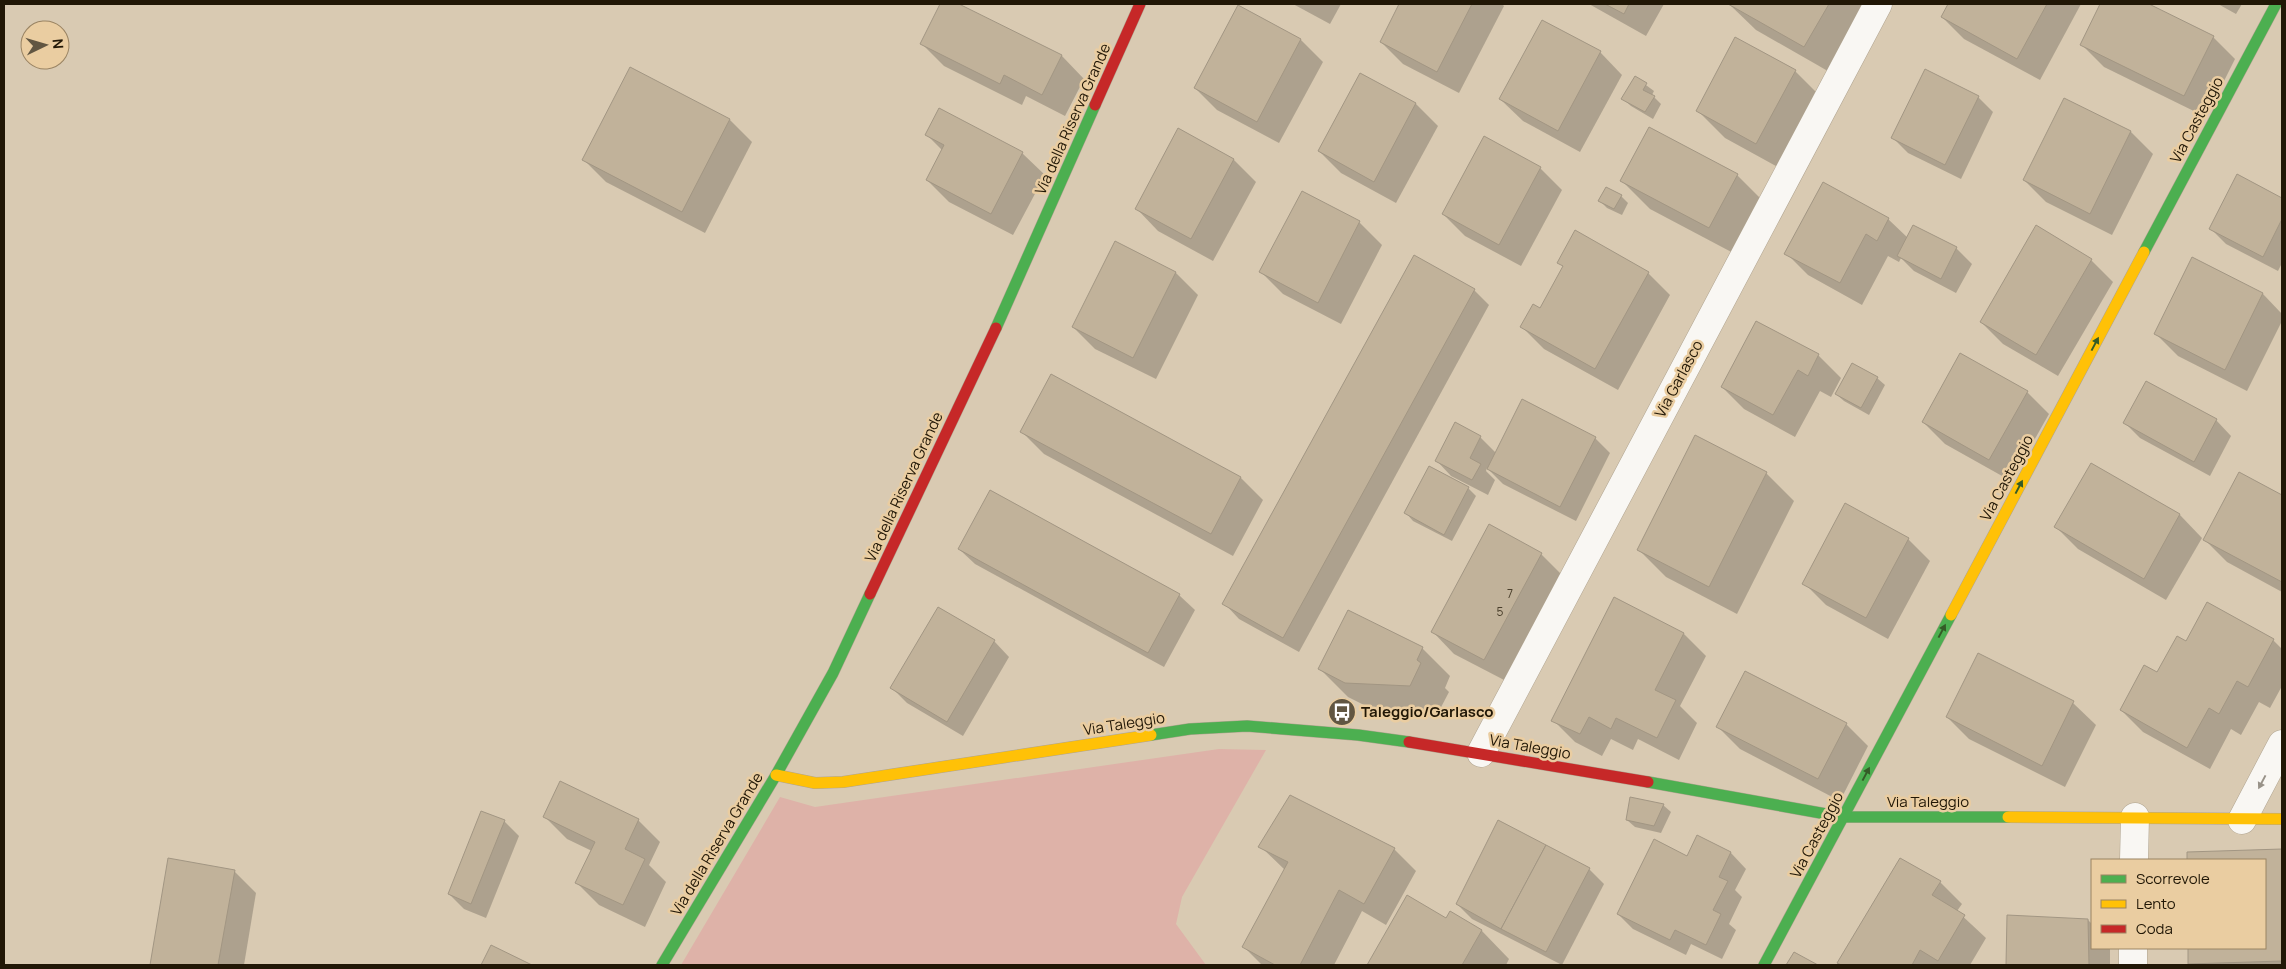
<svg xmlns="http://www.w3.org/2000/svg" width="2286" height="969" font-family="Manrope,sans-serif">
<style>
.green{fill:#deb2a8}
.shadow{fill:#0003}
.building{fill:#c1b29a;stroke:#a29683}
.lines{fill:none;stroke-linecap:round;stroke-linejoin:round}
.street-casing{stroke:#b0a490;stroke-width:29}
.fast-casing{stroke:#b0a490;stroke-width:12}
.slow-casing{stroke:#b0a490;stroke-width:12}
.jam-casing{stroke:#b0a490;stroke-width:12}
.street{stroke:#f9f7f3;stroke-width:28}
.fast{stroke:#4caf50;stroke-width:11}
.slow{stroke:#ffc107;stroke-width:11}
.jam{stroke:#c62828;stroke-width:11}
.oneway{fill:#345b27}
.oneway2{fill:#989288}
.labels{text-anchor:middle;stroke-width:5;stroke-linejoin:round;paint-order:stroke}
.number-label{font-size:12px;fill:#493e2b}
.street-label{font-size:15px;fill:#211706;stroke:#eacda1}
.poi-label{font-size:15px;font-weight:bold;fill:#211706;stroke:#eacda1;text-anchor:start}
</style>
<rect width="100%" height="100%" fill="#d9cab2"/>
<polygon class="green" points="1219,749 1266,750 1182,897 1176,924 1206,965 681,965 780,797 815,807"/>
<g class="shadow">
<polygon points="942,4 956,4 1062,56 1084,79 1065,116 1026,96 1022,105 944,66 922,44"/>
<polygon points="1293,4 1341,4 1330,24"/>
<polygon points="1401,4 1502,4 1504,6 1459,93 1403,64 1381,42"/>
<polygon points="1589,4 1664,4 1646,36"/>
<polygon points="1729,4 1860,4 1868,12 1833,74 1756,30"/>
<polygon points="1949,4 2081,4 2040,80 1964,39 1942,17"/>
<polygon points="2101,4 2146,4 2213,37 2235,59 2206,117 2104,67 2081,44"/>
<polygon points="2218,4 2242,4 2236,14"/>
<polygon points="1239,7 1301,40 1323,62 1279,143 1217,110 1195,88"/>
<polygon points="1600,52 1622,75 1580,152 1523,121 1500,99"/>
<polygon points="630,69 730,120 752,142 705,233 606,182 584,160"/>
<polygon points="1795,71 1823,99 1785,171 1725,138 1697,110"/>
<polygon points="1361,75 1416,104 1438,126 1396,203 1341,173 1319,151"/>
<polygon points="1635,77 1654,91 1652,95 1661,104 1653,119 1631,106 1623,99"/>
<polygon points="1978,97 1993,112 1961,179 1908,153 1892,137"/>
<polygon points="2065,99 2131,132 2153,154 2112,235 2046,202 2024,180"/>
<polygon points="939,110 1022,153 1045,175 1013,235 949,202 927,180 942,150 927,135"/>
<polygon points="1179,130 1234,160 1256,182 1213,261 1158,231 1136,208"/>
<polygon points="1540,168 1562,190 1521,266 1465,236 1443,214"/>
<polygon points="1737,175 1765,203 1737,255 1650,209 1622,181"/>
<polygon points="2238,176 2282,199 2282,263 2278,271 2226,244 2211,229"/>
<polygon points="1302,193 1359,222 1382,245 1341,324 1283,294 1261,272"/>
<polygon points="1621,196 1628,203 1622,215 1607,208 1600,201"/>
<polygon points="1888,219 1908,238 1913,226 1956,248 1972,264 1956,293 1914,271 1901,258 1899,262 1888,256 1862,305 1808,275 1786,253"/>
<polygon points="1115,242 1176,273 1198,295 1156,379 1095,349 1073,327"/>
<polygon points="2193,259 2263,294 2282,314 2282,321 2247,391 2178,356 2155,333"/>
<polygon points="2091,260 2113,282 2058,376 2003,344 1981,322"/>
<polygon points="1559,263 1648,273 1670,295 1618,390 1544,349 1522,327 1540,310 1564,267"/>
<polygon points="1474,290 1489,305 1299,652 1239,619 1224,603"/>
<polygon points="1756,322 1819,356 1841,378 1831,397 1820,391 1795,437 1744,409 1722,387"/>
<polygon points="1961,355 2027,392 2049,414 2011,481 1945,444 1923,422"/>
<polygon points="1877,378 1885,385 1869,415 1844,401 1836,394"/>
<polygon points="2216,420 2231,436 2210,476 2140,438 2125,423"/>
<polygon points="1022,432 1241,478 1263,500 1233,556 1044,454"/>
<polygon points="1480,437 1496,453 1595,438 1610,453 1576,521 1503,484 1487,468 1486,471 1495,480 1488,495 1451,476 1436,460"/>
<polygon points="1695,437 1766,473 1794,501 1737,614 1666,577 1638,549"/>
<polygon points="2091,465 2180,515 2202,538 2166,600 2078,549 2056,527"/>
<polygon points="1430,468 1468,488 1476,496 1452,541 1413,521 1406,513"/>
<polygon points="2239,474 2282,496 2282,592 2227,562 2205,540"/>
<polygon points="990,492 1179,595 1195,610 1164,667 975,564 959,549"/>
<polygon points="1908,539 1930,561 1888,639 1826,605 1804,583"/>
<polygon points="1541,554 1563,576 1506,681 1454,654 1432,631"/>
<polygon points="939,608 994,641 1009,657 963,736 907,703 892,688"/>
<polygon points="1684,634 1706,656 1680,706 1697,723 1679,760 1638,739 1633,750 1611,739 1602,756 1575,742 1553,720"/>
<polygon points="2273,640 2282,649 2282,686 2270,708 2259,702 2241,735 2231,729 2210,769 2143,732 2121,710 2187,642"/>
<polygon points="1422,648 1450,676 1445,688 1449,692 1438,713 1374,710 1348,697 1320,669"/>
<polygon points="1978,655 2073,703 2096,725 2065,787 1969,739 1947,717"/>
<polygon points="1846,724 1868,746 1840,801 1740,749 1718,727"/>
<polygon points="1663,805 1671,812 1661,833 1635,827 1627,820"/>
<polygon points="545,817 638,820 660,842 649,865 666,882 645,927 599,905 577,883 592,851 567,839"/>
<polygon points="504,821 519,836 486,918 464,909 449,894"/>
<polygon points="1698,837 1731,853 1746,869 1735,890 1742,897 1729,924 1736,930 1722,959 1691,944 1686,955 1633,929 1618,914 1688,857"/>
<polygon points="1260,846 1394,849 1416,871 1386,925 1362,911 1334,965 1262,965 1244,947 1285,870"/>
<polygon points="2282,851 2282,965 2191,965 2189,963 2189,948 2265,948 2265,860 2188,860 2188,854"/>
<polygon points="169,859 234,871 256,893 244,965 151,965"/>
<polygon points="1589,869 1604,884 1562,965 1472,919 1457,904"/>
<polygon points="1940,882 1962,904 1957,911 1986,938 1970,965 1841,965 1839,963"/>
<polygon points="1407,897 1447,920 1450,913 1482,931 1509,959 1506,965 1368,965"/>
<polygon points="2008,916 2088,920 2092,924 2092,948 2110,948 2110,965 2008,965"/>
</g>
<g class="building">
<polygon points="940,4 959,4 1062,55 1042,95 1004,75 1000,84 920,44"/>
<polygon points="1399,4 1472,4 1437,72 1380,42"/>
<polygon points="1605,4 1629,4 1624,14"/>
<polygon points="1728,4 1829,4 1804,47"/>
<polygon points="1948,4 2047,4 2017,59 1941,17"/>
<polygon points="2100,4 2149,4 2214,36 2184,96 2080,45"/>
<polygon points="1238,5 1301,39 1257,122 1194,88"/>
<polygon points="1542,20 1601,51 1558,131 1499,99"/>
<polygon points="1735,37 1796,70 1756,144 1696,111"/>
<polygon points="630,67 730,119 682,212 582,160"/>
<polygon points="1925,69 1979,96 1945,165 1891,138"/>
<polygon points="1360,73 1416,103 1374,182 1318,151"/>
<polygon points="1635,76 1647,83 1643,90 1655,96 1645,112 1621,99"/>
<polygon points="2064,98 2131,131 2090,214 2023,180"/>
<polygon points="939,108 1023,152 991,214 926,180 944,145 925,135"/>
<polygon points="1649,127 1738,174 1709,228 1620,181"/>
<polygon points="1178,128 1234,159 1191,239 1135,209"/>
<polygon points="1484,136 1541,167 1499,245 1442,214"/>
<polygon points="2237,174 2282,198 2282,219 2263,257 2209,229"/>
<polygon points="1823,182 1889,218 1877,241 1866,234 1840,283 1784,254"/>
<polygon points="1606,187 1622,195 1614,209 1598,201"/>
<polygon points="1302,191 1360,221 1318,303 1259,272"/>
<polygon points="1913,225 1957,247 1941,279 1897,256"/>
<polygon points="2036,225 2092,259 2036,355 1980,322"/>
<polygon points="1575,230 1649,272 1595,369 1520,327 1533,304 1540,308 1563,266 1557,263"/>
<polygon points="1115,241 1176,272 1133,358 1072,327"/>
<polygon points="1414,255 1475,289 1283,638 1222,604"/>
<polygon points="2192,257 2263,293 2225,370 2154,334"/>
<polygon points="1756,321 1819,354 1808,376 1798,370 1773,415 1721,387"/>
<polygon points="1960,353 2028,391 1989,460 1922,422"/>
<polygon points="1852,363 1878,377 1861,408 1835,394"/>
<polygon points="1051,374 1241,477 1211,534 1020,432"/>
<polygon points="2146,381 2217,419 2194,462 2123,423"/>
<polygon points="1522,399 1596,437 1560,507 1487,469"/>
<polygon points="1455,422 1481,436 1470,458 1481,464 1472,480 1435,461"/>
<polygon points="1695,435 1767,472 1709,587 1637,550"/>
<polygon points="2091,463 2180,514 2144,579 2054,527"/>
<polygon points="1429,466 1469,487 1444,535 1404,513"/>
<polygon points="2239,472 2282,495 2282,582 2203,540"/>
<polygon points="990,490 1180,594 1148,653 958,549"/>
<polygon points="1845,503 1909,538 1866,618 1802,584"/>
<polygon points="1489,524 1542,553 1484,660 1431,632"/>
<polygon points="1614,597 1684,633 1655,690 1676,700 1657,738 1616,718 1611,729 1589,717 1580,734 1551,721"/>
<polygon points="2207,602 2274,639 2248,687 2237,681 2219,714 2209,708 2187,748 2120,710 2144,665 2157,672 2177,636 2186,641"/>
<polygon points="938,607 995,640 947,722 890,688"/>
<polygon points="1348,610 1423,647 1417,660 1421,663 1410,686 1345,683 1318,669"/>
<polygon points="1978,653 2074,701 2042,766 1946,717"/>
<polygon points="1745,671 1847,723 1818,779 1716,727"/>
<polygon points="560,781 639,819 625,849 645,859 623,905 575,883 595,842 543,817"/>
<polygon points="1290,795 1395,848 1364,904 1339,890 1300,965 1275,965 1242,947 1288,862 1258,847"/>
<polygon points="1630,797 1664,804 1654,826 1626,820"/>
<polygon points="481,811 505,820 471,904 448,894"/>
<polygon points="1498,820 1546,845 1501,929 1456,904"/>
<polygon points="1697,835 1731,852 1719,877 1728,881 1713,910 1721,914 1706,945 1675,930 1670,940 1617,914 1654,839 1687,856"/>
<polygon points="1546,845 1590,868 1546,952 1501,929"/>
<polygon points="2282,849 2282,961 2188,964 2188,948 2265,948 2265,860 2187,860 2187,852"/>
<polygon points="168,858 235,870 218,965 150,965"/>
<polygon points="1900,858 1941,881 1932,895 1965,915 1938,961 1920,950 1912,965 1841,965 1837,963"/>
<polygon points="1407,895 1446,918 1450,911 1482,930 1462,965 1367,965"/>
<polygon points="2007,915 2088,919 2089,965 2006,965"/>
<polygon points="491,945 532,965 481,965"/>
<polygon points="1794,952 1818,965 1786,965"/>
</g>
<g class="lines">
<g class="street-casing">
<g id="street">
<polyline points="1481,753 1878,4"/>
<polyline points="2242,820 2282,744"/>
<polyline points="2134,860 2135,817"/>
<polyline points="2133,965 2133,948"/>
</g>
</g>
<g class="fast-casing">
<g id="fast">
<polyline points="2144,252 2276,4"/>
<polyline points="996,328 1095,105"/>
<polyline points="1151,735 1190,729 1247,726 1358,735 1409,742"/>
<polyline points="1648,782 1843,817 2008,817"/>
<polyline points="662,965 776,775 833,673 870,594"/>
<polyline points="1764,965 1951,615"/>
</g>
</g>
<g class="slow-casing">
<g id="slow">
<polyline points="1951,615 2144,252"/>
<polyline points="776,775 815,783 843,782 1151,735"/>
<polyline points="2008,817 2282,819"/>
</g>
</g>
<g class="jam-casing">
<g id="jam">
<polyline points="1095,105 1140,4"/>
<polyline points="870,594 996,328"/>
<polyline points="1409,742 1648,782"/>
</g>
</g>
<use href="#street" class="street"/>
<use href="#fast" class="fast"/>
<use href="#slow" class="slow"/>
<use href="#jam" class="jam"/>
</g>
<defs><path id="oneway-solid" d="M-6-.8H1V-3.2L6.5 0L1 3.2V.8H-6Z" transform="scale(1.25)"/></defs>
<g class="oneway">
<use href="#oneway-solid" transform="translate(2095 344) rotate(-62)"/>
<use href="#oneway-solid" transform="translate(2019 487) rotate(-62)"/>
<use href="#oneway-solid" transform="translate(1942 631) rotate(-62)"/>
<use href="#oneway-solid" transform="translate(1866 774) rotate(-62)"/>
</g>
<use class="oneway2" href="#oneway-solid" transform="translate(2262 782) rotate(118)"/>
<defs>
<g id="bus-disc" transform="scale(1.4375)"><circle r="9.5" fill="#615642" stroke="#eacda1"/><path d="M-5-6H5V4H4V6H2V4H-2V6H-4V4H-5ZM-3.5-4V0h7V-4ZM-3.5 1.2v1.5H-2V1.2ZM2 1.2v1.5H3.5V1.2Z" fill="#fff"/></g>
</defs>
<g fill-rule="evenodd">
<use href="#bus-disc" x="1342" y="712"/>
</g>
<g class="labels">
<g class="number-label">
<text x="1510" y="598">7</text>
<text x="1500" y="616">5</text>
</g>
<g class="street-label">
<text transform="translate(1073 119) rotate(-66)" y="5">Via della Riserva Grande</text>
<text transform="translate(2197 120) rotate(-62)" y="5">Via Casteggio</text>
<text transform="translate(1679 379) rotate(-62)" y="5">Via Garlasco</text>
<text transform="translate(2007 478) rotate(-62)" y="5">Via Casteggio</text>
<text transform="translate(904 487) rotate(-65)" y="5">Via della Riserva Grande</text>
<text transform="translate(1124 724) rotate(-9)" y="5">Via Taleggio</text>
<text transform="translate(1530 747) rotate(10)" y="5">Via Taleggio</text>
<text x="1928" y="807">Via Taleggio</text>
<text transform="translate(1817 835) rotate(-62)" y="5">Via Casteggio</text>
<text transform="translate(717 844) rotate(-59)" y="5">Via della Riserva Grande</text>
</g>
<g class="poi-label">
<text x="1361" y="717">Taleggio/Garlasco</text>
</g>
</g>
<rect width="2286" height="969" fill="none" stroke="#211706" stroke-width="10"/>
<rect x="2091" y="859" width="175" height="90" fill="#eacda1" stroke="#9a8463"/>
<rect x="2101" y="875" width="25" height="8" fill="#4caf50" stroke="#9a8463"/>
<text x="2136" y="884" font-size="15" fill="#211706">Scorrevole</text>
<rect x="2101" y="900" width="25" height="8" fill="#ffc107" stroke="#9a8463"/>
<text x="2136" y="909" font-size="15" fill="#211706">Lento</text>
<rect x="2101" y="925" width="25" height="8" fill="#c62828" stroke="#9a8463"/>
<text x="2136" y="934" font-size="15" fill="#211706">Coda</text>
<g transform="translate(45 45) rotate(85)"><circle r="24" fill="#eacda1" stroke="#9a8463"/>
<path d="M0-4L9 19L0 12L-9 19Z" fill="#615642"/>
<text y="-8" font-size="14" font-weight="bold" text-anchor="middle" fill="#211706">N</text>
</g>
</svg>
